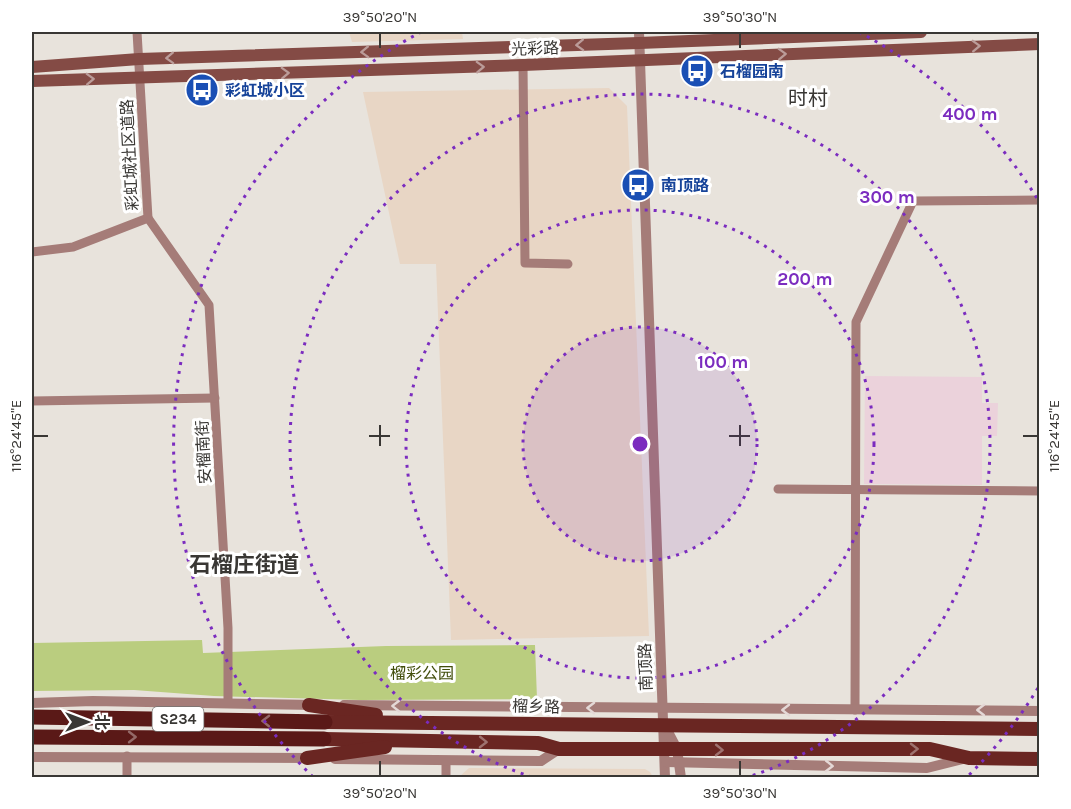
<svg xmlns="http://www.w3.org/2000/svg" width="1071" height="809" font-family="Karla,'Noto Sans SC',sans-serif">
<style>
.commercial{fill:#e8d6c5}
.education{fill:#ebd2db}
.green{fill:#bacd7f}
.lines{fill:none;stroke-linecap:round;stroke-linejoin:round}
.minor{stroke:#a57c78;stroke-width:9}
.tertiary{stroke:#a57c78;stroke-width:10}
.secondary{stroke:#844b45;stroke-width:12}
.primary{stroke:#6a2622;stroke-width:14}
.trunk{stroke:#5a1917;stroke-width:15}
.oneway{stroke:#bb9c99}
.oneway2{stroke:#e4d8d6}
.oneway3{stroke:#946a68}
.oneway4{stroke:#9e726f}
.ticks{fill:none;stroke:#393734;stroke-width:2}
.ring{fill:none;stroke:#7b2cbf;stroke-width:3;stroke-dasharray:3 6}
.labels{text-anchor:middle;stroke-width:6;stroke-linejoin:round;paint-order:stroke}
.shield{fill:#fff;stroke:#747371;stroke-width:1.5}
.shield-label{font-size:15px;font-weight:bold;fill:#393734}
.street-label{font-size:16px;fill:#393734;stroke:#fff}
.transit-label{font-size:16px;font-weight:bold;fill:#164399;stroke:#fff;text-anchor:start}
.park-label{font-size:16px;fill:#424e0c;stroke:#fff}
.quarter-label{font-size:20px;fill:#393734;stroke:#fff}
.district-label{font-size:22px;font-weight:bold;fill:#393734;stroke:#fff}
.centre{fill:#7b2cbf;stroke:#fff;stroke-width:3}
.ring-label{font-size:18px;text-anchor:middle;font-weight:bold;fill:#7b2cbf;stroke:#fff;stroke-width:6;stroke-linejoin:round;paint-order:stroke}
.neatline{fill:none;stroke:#393734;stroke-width:2}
.ticks-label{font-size:15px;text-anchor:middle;fill:#393734}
</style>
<rect width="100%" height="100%" fill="#e8e3dc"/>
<g class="commercial">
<polygon points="349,32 462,32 463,39 352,42"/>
<polygon points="609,88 627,106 649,636 451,640 436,264 400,264 363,92"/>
<polygon points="469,768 645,769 650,772 653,777 459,777"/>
</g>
<polygon class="education" points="865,376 982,377 982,403 998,403 997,436 982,436 982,485 864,484"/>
<polygon class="green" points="202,640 203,653 386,646 535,645 537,699 360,700 214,696 134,690 32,691 32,643"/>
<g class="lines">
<g class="minor">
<polyline points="523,65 525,263 568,264"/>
<polyline points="148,218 209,305 228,628 228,703"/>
<polyline points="32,252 73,247 148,218 137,32"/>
<polyline points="32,401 215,398"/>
<polyline points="778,489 1040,491"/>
<polyline points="855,710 856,322 913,201 1040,200"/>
<polyline points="127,778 127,756"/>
<polyline points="446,778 446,761"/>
</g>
<g class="tertiary">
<polyline points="639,32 665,778"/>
<polyline points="32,703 93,701 316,705"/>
<polyline points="344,705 1040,711"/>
<polyline points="666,728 677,749 681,778"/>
<polyline points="32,757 313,758"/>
<polyline points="335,759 541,761 559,749"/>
<polyline points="666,762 927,768 967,758"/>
</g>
<g class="secondary">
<polyline points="32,67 139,59 639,43 921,32"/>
<polyline points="32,81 523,65 1040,44"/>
</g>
<g class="primary">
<polyline points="309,705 376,715"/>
<polyline points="325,722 1040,729"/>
<polyline points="324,739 538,743 559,749 930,749 969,758 1040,759"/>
<polyline points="307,758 385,747"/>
</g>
<g class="trunk">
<polyline points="32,717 325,722"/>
<polyline points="32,737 324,739"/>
</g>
</g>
<defs><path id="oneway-chevron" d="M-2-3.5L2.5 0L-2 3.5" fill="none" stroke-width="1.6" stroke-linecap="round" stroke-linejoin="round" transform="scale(1.5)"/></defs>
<g class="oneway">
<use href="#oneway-chevron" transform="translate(580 45) rotate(178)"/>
<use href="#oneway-chevron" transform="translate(976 46) rotate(-2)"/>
<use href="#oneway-chevron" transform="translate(365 52) rotate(178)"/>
<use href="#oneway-chevron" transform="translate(782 54) rotate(-2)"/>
<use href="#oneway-chevron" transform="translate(170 58) rotate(178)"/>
<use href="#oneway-chevron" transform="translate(480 67) rotate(-2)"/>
<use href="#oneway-chevron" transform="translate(285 73) rotate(-2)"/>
<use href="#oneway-chevron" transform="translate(90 79) rotate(-2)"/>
</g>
<g class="oneway2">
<use href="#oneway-chevron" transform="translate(396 706) rotate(-179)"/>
<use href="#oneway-chevron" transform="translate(591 708) rotate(-179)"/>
<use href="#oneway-chevron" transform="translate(786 710) rotate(-180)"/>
<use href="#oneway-chevron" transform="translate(981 710) rotate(-180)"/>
<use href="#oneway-chevron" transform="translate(829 766) rotate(1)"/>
</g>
<g class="oneway3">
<use href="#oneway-chevron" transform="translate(266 721) rotate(-179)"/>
<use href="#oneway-chevron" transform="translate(132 737)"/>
</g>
<g class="oneway4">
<use href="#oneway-chevron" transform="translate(483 742) rotate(1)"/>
<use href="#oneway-chevron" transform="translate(914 749) rotate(-1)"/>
<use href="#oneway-chevron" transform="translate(719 750) rotate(1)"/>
</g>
<path class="ticks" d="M380,33V48M740,33V48M380,425V446M740,425V446M33,436H48M369,436H390M729,436H750M1023,436H1038M380,761V776M740,761V776"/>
<circle cx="640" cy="444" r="117" fill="#7b2cbf" fill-opacity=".12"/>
<g class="ring">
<circle cx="640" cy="444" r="117"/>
<circle cx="640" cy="444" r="234"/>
<path d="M532 777A350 350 0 1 1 748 777"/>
<path d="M1038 688A467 467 0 0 1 967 777M313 777A467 467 0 0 1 421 32M859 32A467 467 0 0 1 1038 200"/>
</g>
<defs>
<g id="bus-disc" transform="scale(1.725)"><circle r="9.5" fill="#1a4fb4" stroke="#fff"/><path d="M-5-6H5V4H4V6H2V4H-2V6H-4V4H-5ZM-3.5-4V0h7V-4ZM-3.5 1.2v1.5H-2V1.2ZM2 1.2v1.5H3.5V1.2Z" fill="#fff"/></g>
</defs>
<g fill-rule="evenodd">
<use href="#bus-disc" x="697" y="71"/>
<use href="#bus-disc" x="202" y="90"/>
<use href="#bus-disc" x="638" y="185"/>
</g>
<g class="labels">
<rect class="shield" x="152.5" y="707" width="51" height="24" rx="4.5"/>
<g class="shield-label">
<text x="178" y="724">S234</text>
</g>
<g class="street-label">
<text transform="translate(535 48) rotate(-2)" y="6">光彩路</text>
<text transform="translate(129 155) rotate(-93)" y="6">彩虹城社区道路</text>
<text transform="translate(203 452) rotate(-93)" y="6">安榴南街</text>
<text transform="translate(645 667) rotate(-92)" y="6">南顶路</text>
<text transform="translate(536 706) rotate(1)" y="6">榴乡路</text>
</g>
<g class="transit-label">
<text x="720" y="77">石榴园南</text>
<text x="225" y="96">彩虹城小区</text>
<text x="661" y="191">南顶路</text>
</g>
<g class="park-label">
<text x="422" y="679">榴彩公园</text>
</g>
<g class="quarter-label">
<text x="808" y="105">时村</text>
</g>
<g class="district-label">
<text x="244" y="572">石榴庄街道</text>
</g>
</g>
<circle cx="640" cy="444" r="9" class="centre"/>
<g class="ring-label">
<text x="970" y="120">400 m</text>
<text x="887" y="203">300 m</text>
<text x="805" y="285">200 m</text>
<text x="723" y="368">100 m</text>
</g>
<rect width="1071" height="809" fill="none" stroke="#ffffff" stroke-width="66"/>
<g transform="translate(87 722) rotate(90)" stroke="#ffffff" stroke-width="4.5" paint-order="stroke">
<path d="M0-4.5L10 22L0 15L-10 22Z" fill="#393734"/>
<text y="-9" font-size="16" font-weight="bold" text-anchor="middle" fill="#393734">北</text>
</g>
<rect x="33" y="33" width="1005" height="743" class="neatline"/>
<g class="ticks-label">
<text x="380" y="22">39°50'20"N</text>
<text x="740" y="22">39°50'30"N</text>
<text transform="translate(1054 436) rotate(-90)" y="5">116°24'45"E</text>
<text transform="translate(16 436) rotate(-90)" y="5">116°24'45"E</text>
<text x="380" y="798">39°50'20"N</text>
<text x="740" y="798">39°50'30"N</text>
</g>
</svg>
